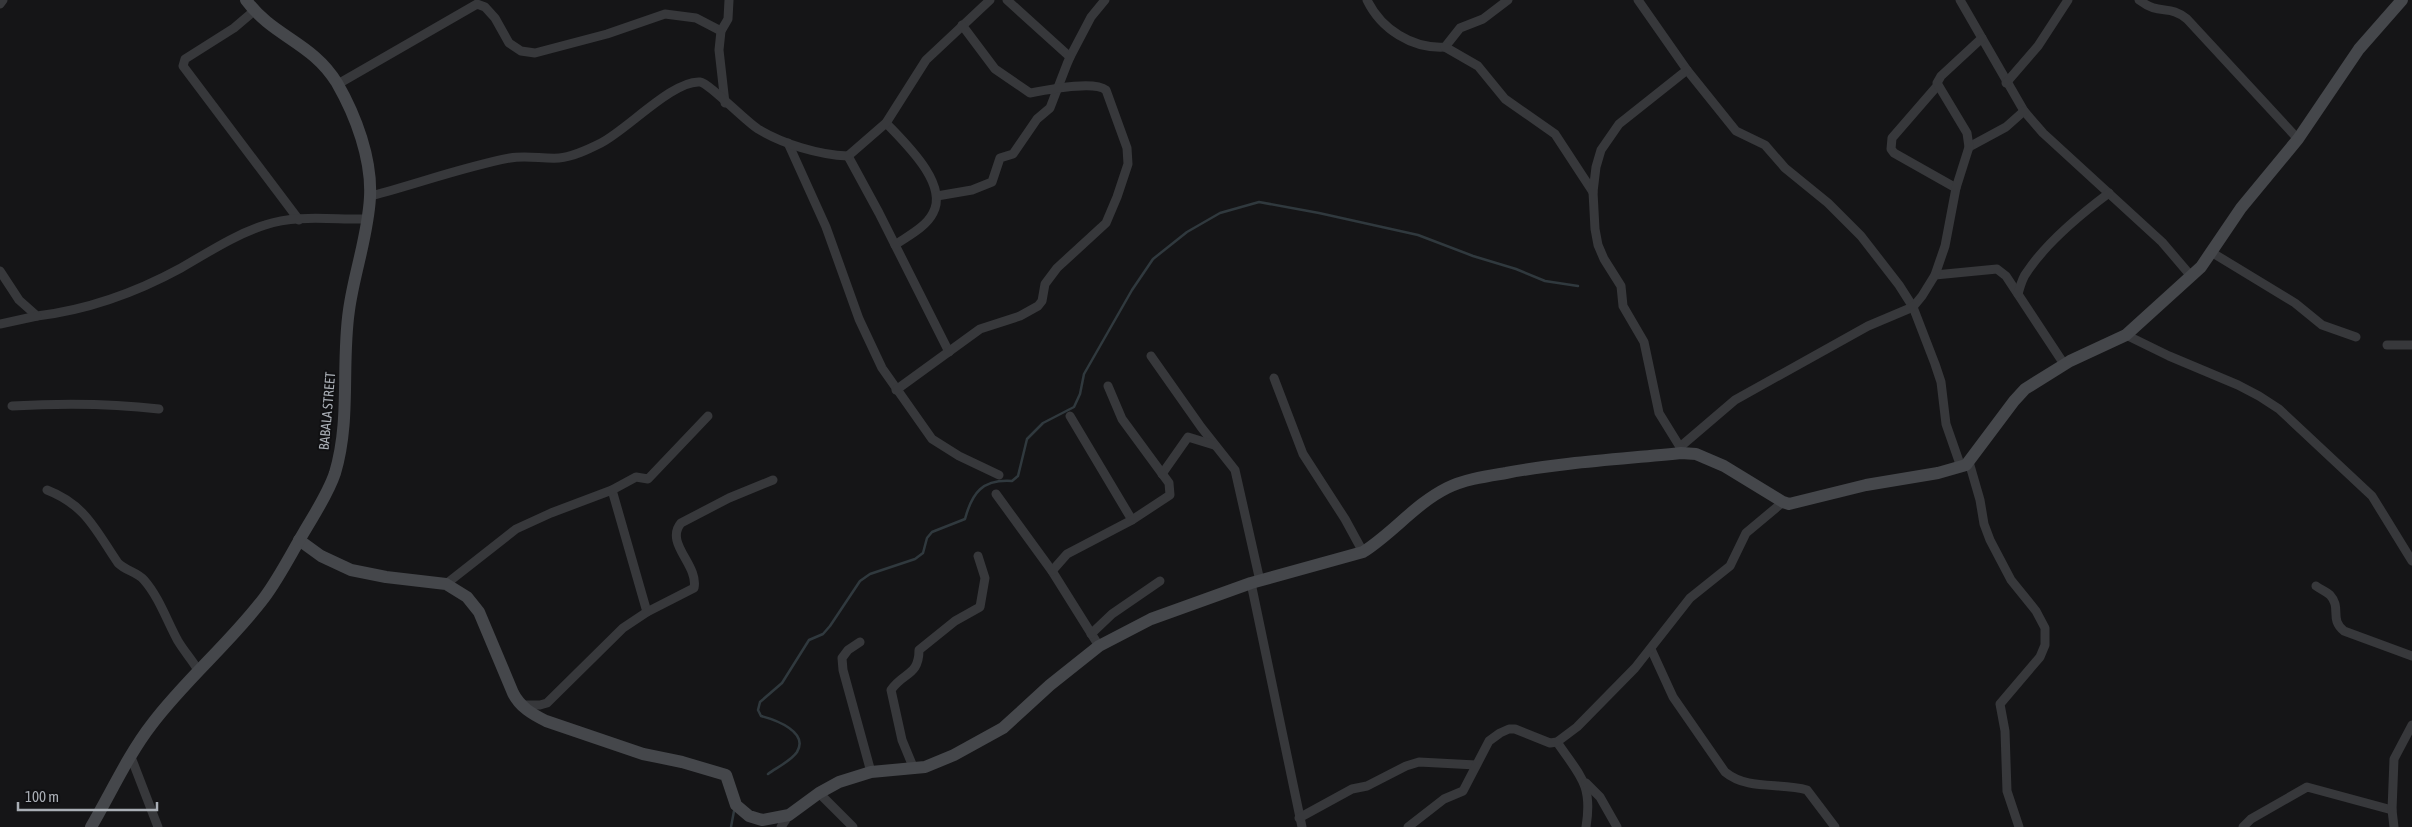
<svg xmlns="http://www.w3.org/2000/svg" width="2412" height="827" font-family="'Asap Condensed',sans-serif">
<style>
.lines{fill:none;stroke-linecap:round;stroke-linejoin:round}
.stream{stroke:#30393e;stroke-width:2.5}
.street{stroke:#37383b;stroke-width:9}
.secondary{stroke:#45474b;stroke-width:12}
.labels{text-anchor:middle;stroke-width:4;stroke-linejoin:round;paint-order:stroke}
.street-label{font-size:14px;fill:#a9aeb5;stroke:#101012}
</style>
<rect width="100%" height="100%" fill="#151517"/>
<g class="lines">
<g class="stream">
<path d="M768,774C776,768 791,761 797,752C809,732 776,720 761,716L758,710L760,702L782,683L809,640L823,634L830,626L860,581L870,574L915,559L923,553L927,538L932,532L965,519C972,493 982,479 1012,481L1018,476L1027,439L1043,423L1074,407L1080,394L1084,374L1132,290L1153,259L1187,232L1220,213L1259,202L1319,213L1418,235L1473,256L1516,269L1545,281L1578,286"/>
<polyline points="731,827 734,811"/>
</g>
<g class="street">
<path d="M1367,0C1381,29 1412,49 1445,47L1460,28L1483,19L1508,0"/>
<polyline points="1638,0 1687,70 1736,131 1765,145 1785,168 1828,203 1861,236 1899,285 1913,307 1935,364 1941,382 1946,424 1961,467"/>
<polyline points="1960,0 2024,111 2043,133 2162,242 2191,276"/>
<path d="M2139,0C2160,16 2169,4 2187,19L2298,139"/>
<polyline points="0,4 3,0"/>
<polyline points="254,11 234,28 185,59 183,66 299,220"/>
<polyline points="1445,47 1478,66 1505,99 1555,134 1593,192"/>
<polyline points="1070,57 1091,17 1105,0"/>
<polyline points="2006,83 2038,46 2068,0"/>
<polyline points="338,84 477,4 485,7 495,18 509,43 521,51 535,53 607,34 665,14 696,18 721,31"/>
<polyline points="1938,85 1892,138 1891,149 1894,153 1956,188"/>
<polyline points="725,103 719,50 721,31 728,19 729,0"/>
<path d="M886,123C905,143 949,184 933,213C926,227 908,236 895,245"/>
<polyline points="788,143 826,227 859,319 882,368 932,439 959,456 999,475"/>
<polyline points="1969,147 2006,127 2024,111"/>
<polyline points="848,156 879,213 949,352"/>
<path d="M371,196C417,184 463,167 510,158C526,155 543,159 559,158C573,157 589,149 601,143C628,129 673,80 700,82C709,83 744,120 758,129C783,144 819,155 848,156L886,123L926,60L990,0"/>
<polyline points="937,196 972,190 992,182 1000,158 1013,154 1037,119 1050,108 1067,64 1070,57 1007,0"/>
<polyline points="2211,252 2295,303 2322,325 2356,337"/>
<path d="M0,271L19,300L37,316C87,310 137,292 181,268C209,252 234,235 265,225C296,214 335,220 368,219"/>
<polyline points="1935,275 1997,269 2006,276 2064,364"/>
<path d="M2018,294C2020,287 2022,278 2027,272C2046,243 2081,214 2109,193"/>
<polyline points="0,324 37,316"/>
<polyline points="2126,335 2169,356 2238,385 2259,396 2279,409 2372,496 2412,561"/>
<polyline points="2387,345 2412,345"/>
<polyline points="1151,356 1201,427 1235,470 1260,581"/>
<polyline points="1274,378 1303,454 1345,519 1363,552"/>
<path d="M896,390L980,329L1020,316L1038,306L1042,301L1045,284L1057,268L1106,223L1117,197L1128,164L1127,148L1106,90C1093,80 1047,90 1030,93L995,69L962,25"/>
<path d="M12,406C63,403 108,403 159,409"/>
<polyline points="1070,416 1132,520"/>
<polyline points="1680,447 1735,400 1868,326 1913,307 1922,296 1935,275 1945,246 1956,188 1969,147 1967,133 1937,83 1941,76 1982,38"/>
<polyline points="1681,452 1680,447 1659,413 1644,342 1623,306 1621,286 1604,259 1598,245 1595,229 1593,192 1596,167 1601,150 1619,124 1687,70"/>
<polyline points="1969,462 1980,500 1984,524 1990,540 2011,580 2036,611 2045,628 2045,645 2040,657 2000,704 2005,731 2007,791 2019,827"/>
<polyline points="1162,474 1188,437 1214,445"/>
<path d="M47,490C86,505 96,531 118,563C126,571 137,572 144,580C159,597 167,621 178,641C184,651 192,660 198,670"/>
<polyline points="612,490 647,612"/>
<polyline points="996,494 1052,571 1099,646"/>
<polyline points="1052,571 1067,554 1132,520 1170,495 1169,483 1122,419 1108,386"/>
<polyline points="1251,583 1302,827"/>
<polyline points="446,584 516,529 551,513 612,490 636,477 648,479 708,416"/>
<path d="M2316,586C2320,589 2327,592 2330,595C2342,608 2329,619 2344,631L2412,656"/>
<polyline points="1091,634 1112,614 1160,581"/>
<polyline points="860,642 848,650 842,658 843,670 871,772"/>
<path d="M1651,649L1673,697L1725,772C1748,791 1780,782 1807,790L1835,827"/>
<path d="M521,705H540L547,703L623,628L647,612L694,588C699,565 664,543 681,523L729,498L773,480"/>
<path d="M1557,742C1580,776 1593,784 1586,827"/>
<polyline points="131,757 158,827"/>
<path d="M914,769L902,740L891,690C903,672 919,676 919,650L955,621L980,607L985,578L978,556"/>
<polyline points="1586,783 1600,797 1617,827"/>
<polyline points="819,793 853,827"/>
<polyline points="1299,818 1352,789 1367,786 1406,766 1419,762 1476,765"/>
<polyline points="781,827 789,815"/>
<polyline points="1408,827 1444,799 1463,791 1489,741 1500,733 1509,729 1515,729 1550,743 1557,742 1577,727 1635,668 1690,598 1730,566 1746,533 1783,502"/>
<polyline points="2243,827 2251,819 2307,787 2392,810"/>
<polyline points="2394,827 2392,810 2394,759 2412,725"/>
</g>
<g class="secondary">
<path d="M299,540L321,556L351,570L386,577L446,584L467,597L479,612L513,693C520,707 532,714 546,721L643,754L682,762L726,775L736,805L749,816L762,820L789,815L819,793L839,782L871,772L925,767L954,755L1003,728L1050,685L1099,646L1151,619L1251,583L1363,552C1393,533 1415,504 1447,488C1465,479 1488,476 1506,473C1564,462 1623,459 1681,453L1696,454L1724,466L1783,502L1789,504L1866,485L1938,473L1966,465L2014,401L2025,389L2070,361L2126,335L2201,267L2241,208L2298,139L2359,49L2402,0"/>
<path d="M91,827C111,793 128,755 152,724C186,679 230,643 264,598C279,578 291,554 304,532C315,513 328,494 335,473C351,420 341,364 349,310C354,273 368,236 370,197C372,159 356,116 337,83C312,42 273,37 246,0"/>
</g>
</g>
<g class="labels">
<g class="street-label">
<text transform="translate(327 411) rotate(-85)" y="5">BABALA STREET</text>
</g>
</g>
<path d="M18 802v8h139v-8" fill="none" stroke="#a9aeb5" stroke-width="2.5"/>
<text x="25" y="802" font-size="15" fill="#a9aeb5" stroke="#101012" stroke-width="4" paint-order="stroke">100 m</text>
</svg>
